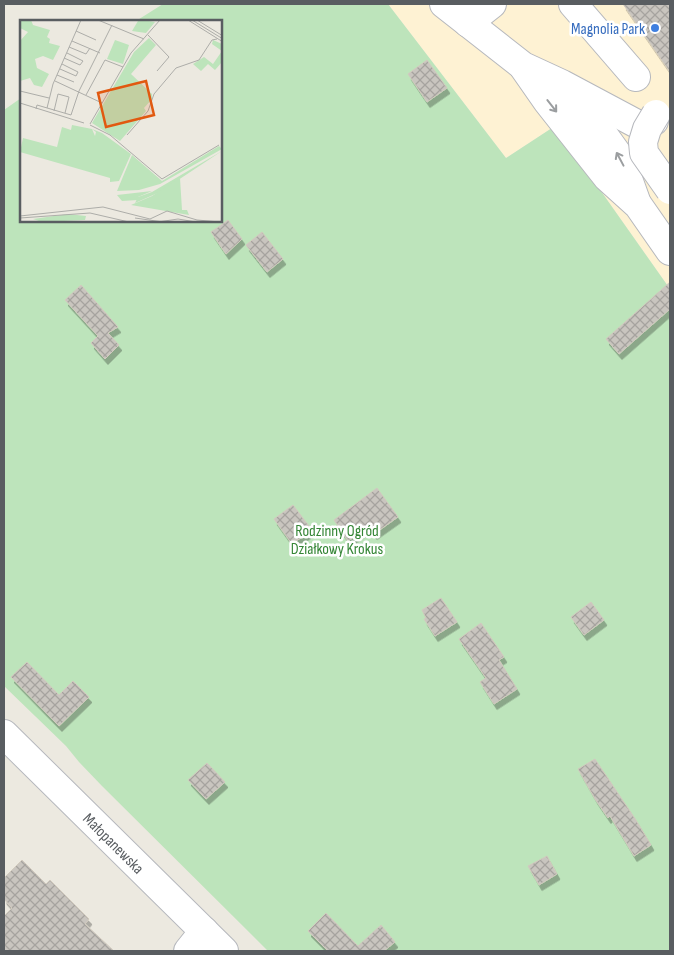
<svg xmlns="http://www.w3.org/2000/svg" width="674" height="955" font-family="'Sofia Sans Condensed',sans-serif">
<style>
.commercial{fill:#fef2d3}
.green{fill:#bde4bb}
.building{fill:url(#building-cross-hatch);stroke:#d1cabe;filter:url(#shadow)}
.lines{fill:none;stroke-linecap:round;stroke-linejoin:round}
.minor-casing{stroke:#b6b8bd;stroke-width:30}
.minor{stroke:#fff;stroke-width:28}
.minor-bridge-casing{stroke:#b6b8bd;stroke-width:30;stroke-linecap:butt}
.minor-bridge{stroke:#fff;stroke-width:28}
.oneway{stroke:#9b9ea0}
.shop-dot{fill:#3f7fe0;stroke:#fff;stroke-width:2}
.labels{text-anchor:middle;stroke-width:5;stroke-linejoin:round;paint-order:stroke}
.shop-label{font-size:16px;fill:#366cbe;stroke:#fff;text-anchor:end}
.park-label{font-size:16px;fill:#348535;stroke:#fff}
.street-label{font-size:16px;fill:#595d61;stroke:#fff}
.inset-road{fill:none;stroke:#adada9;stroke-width:1}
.view{fill:#e15910;fill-opacity:0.15;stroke:#e15910;stroke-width:2.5}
.inset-edge{fill:none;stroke:#595d61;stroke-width:2.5}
</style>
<defs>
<pattern id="building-cross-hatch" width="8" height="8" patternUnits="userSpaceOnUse" patternTransform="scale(1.25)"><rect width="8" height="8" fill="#c9c5bf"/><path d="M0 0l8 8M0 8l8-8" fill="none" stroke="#a6a39f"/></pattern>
<filter id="shadow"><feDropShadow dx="3" dy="5.5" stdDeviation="0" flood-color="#0004"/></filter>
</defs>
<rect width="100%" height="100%" fill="#ece9e0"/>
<polygon class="commercial" points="388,4 670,4 670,289 555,126 506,158"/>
<polygon class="green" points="163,4 388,4 506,158 555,126 670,289 670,951 268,951 102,786 79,762 66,746 4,686 4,110 21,98 21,221 221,221 221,21 136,21"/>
<g class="building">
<polygon points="623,4 670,4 670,72"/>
<polygon points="427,60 447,88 427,102 408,74"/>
<polygon points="228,220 242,239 226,254 211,232"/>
<polygon points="262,232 283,259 267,272 246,245"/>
<polygon points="670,282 670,309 619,354 606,339"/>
<polygon points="81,285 118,327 108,333 119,345 105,359 91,343 98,336 65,300"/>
<polygon points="377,488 398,517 374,534 369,527 348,541 334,520"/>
<polygon points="293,505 312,530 292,544 274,519"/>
<polygon points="441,598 457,622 435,636 424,619 426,618 422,610"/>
<polygon points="591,602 604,620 584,635 571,617"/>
<polygon points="481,623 504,657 499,660 517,689 494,704 480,682 486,678 459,639"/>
<polygon points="27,662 59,695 73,681 89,697 59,726 11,677"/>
<polygon points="595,759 636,820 651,845 634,856 610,816 608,818 595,799 578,769"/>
<polygon points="207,763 225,782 206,799 188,780"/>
<polygon points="547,856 557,874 539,885 528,866"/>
<polygon points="22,860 46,884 50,880 89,919 85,924 114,951 4,951 4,916 12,908 4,899 4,878"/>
<polygon points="326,913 358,946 381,925 395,942 384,951 328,951 308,931"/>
</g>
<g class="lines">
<g class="minor-casing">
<g id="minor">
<polyline points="444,4 523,66 562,84 637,124 648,125 654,121"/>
<polyline points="573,4 636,77"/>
<polyline points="468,23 492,4"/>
<polyline points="524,68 547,101 607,177 638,205 670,251"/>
<polyline points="572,96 588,113 621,159 636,201"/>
<polyline points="4,734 224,951"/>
<polyline points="188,951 204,931"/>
</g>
</g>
<use href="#minor" class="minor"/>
<g class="minor-bridge-casing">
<polyline id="minor-bridge" points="656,114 647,129 643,142 644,153 670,190"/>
</g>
<use href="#minor-bridge" class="minor-bridge"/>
</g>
<defs><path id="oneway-shaft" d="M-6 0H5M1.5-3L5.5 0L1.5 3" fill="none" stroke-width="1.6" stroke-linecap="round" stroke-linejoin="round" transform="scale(1.25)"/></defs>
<g class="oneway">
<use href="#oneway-shaft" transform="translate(552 106) rotate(52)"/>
<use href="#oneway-shaft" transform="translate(620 159) rotate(-118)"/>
</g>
<circle class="shop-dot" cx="655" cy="28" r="5"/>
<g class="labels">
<g class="shop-label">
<text x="645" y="34">Magnolia Park</text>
</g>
<g class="park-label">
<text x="337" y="536">Rodzinny Ogród<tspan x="337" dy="18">Działkowy Krokus</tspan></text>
</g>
<g class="street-label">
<text transform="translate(114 843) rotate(45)" y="6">Małopanewska</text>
</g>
</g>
<g transform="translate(20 20)">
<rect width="202" height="202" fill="#ece9e0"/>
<path d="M129,18L136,25L111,54L132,74V79L124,88L126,91L100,121L72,103L114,32ZM193,20L202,24V42L195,50L188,44L181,51L173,44L184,37L193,44L202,31L192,24ZM52,105L72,109L75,116L76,112L72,109L82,113L111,134L99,161L90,162V158L0,132L3,118L37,127L42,107L51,110ZM199,126L202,129L140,164L119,170L97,171L112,135L142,161ZM202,131L140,172L115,183L118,177L132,172ZM48,194L66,196L65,200L22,202L13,199Z" fill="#bde4bb"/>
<path d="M160,158L162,190H167L169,195L111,185L132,176ZM132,171L118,177V180L102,181L97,175Z" fill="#bde4bb"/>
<path d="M0,0H11L13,5L30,10L27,17L30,19L29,23L40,26L33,40L23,36L15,39L17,48L29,54L22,67L14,65L10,58L0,61V21L8,12L0,8ZM123,0L135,2L126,13L112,11L118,1ZM95,20L109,25L103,44L87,39Z" fill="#bde4bb"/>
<path class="inset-road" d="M78,0L124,19M168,0L203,22M172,0L203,19M177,0L203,16M56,11L76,20M128,15L149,37L137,51M52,21L80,33M49,27L66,34L70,28M44,38L60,45L63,41L47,33M40,49L56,56L58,52L42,44M37,55L54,62M35,61L82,83M0,71L29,78M66,75L85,40L103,47M0,83L64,103M27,88L33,64L61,0M16,89L17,85L51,95L59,71L92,5M34,91L38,74L49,77L45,93M70,104L111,33L140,0M70,105L90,115L142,159L199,125M107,115L128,91L134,74L156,48L179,40L192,20L197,19M0,196L83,187L130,199L147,191L177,200L200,202M0,198L70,193L109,202M115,198L143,202M138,202L158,199L176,202"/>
<path class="view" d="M126,61L134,95L86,107L78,73Z"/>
<rect width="202" height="202" class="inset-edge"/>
</g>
<rect width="674" height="955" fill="none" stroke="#595d61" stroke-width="10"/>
</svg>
